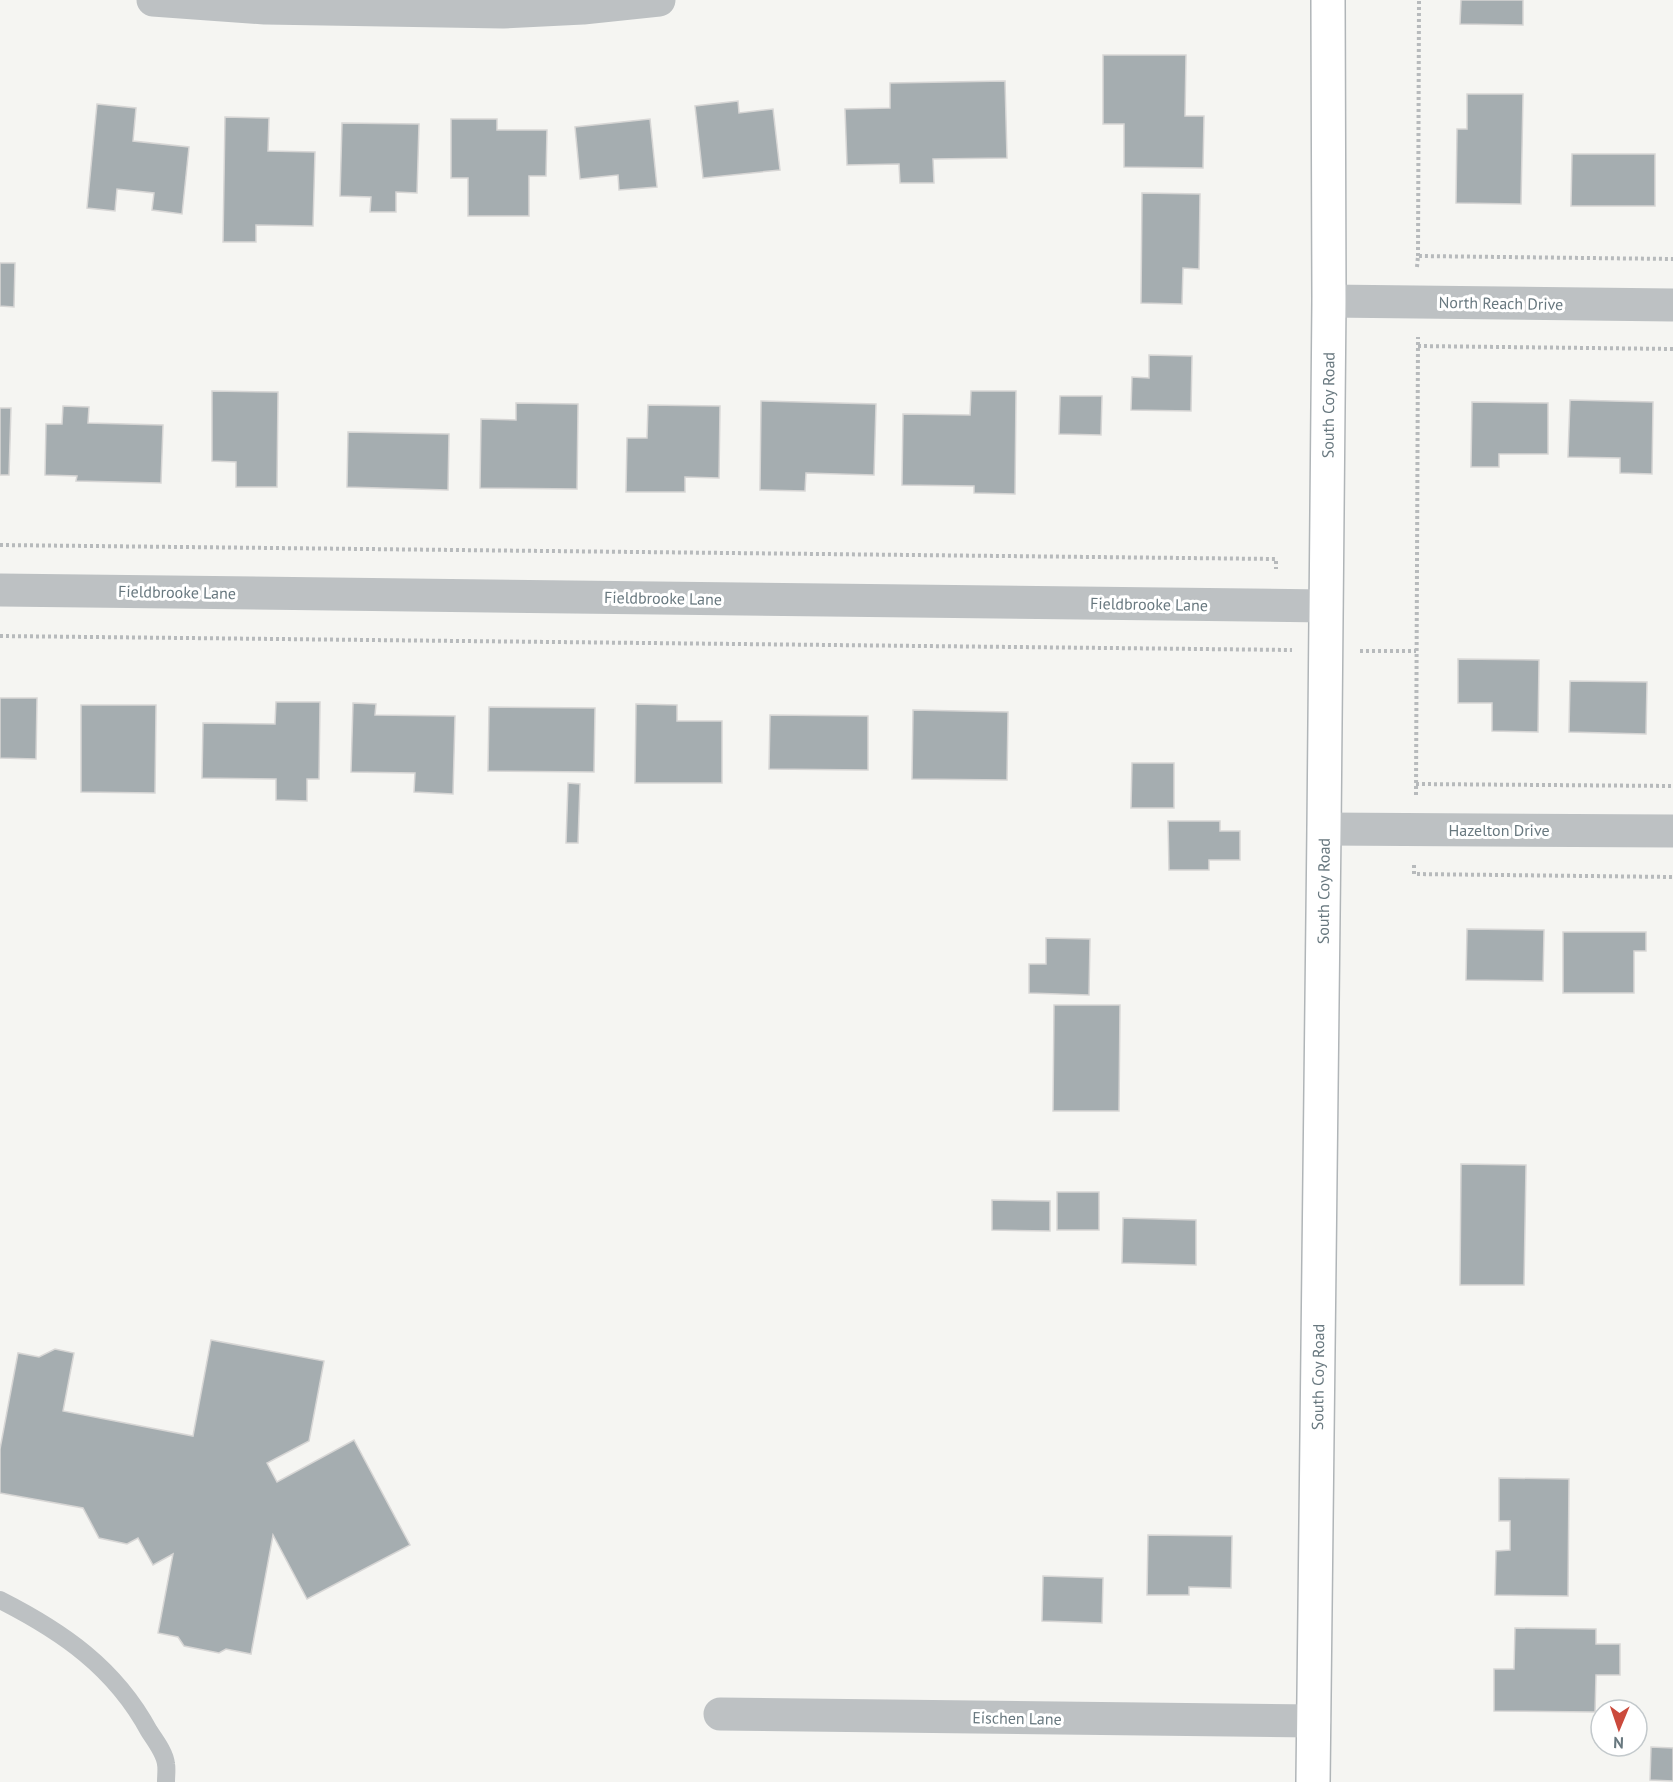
<svg xmlns="http://www.w3.org/2000/svg" width="1673" height="1782" font-family="'PT Sans',sans-serif">
<style>
.building{fill:#a5adb0;stroke:#d7d6d5;stroke-width:1.5}
.lines{fill:none;stroke-linecap:round;stroke-linejoin:round}
.secondary-casing{stroke:#b0b5b8;stroke-width:36}
.path{stroke:#b7babc;stroke-width:4;stroke-dasharray:3 3;stroke-linecap:butt}
.lane{stroke:#bdc1c3;stroke-width:18}
.street{stroke:#bdc1c3;stroke-width:33}
.secondary{stroke:#fff;stroke-width:33}
.labels{text-anchor:middle;stroke-width:6;stroke-linejoin:round;paint-order:stroke}
.street-label{font-size:16px;fill:#68787f;stroke:#fff}
</style>
<rect width="100%" height="100%" fill="#f5f5f2"/>
<g class="building">
<polygon points="1461,0 1523,0 1523,25 1460,24"/>
<polygon points="1103,55 1186,55 1185,116 1204,116 1203,168 1124,167 1124,124 1103,124"/>
<polygon points="1005,81 1007,158 933,159 934,183 900,183 899,164 847,165 845,109 890,108 890,83"/>
<polygon points="1467,94 1523,94 1521,204 1456,203 1457,129 1467,129"/>
<polygon points="738,101 739,113 773,109 780,170 703,178 695,106"/>
<polygon points="97,104 136,108 133,141 189,147 182,214 152,210 154,193 117,189 115,211 87,208"/>
<polygon points="225,117 269,118 268,151 315,152 313,226 256,225 256,242 223,242"/>
<polygon points="451,119 497,119 497,130 547,130 546,176 529,176 529,216 468,216 468,178 451,178"/>
<polygon points="650,119 657,187 619,190 618,175 580,179 575,127"/>
<polygon points="342,123 419,124 417,193 396,192 396,212 370,212 371,197 340,196"/>
<polygon points="1572,154 1655,154 1655,206 1571,206"/>
<polygon points="1142,193 1200,194 1199,269 1183,268 1182,304 1141,303"/>
<polygon points="0,263 15,263 14,307 0,306"/>
<polygon points="1149,355 1192,356 1191,411 1131,410 1132,377 1149,378"/>
<polygon points="212,391 278,392 277,487 236,487 236,462 212,461"/>
<polygon points="971,391 1016,391 1015,494 974,493 974,486 902,485 903,414 970,415"/>
<polygon points="1060,396 1102,396 1101,435 1059,434"/>
<polygon points="1570,400 1653,402 1652,474 1620,473 1620,458 1568,457"/>
<polygon points="761,401 876,404 874,475 806,473 805,491 760,490"/>
<polygon points="1472,402 1548,403 1548,454 1499,454 1499,467 1471,467"/>
<polygon points="516,403 578,404 577,489 480,488 481,419 516,420"/>
<polygon points="648,405 720,406 719,478 685,477 685,492 626,492 627,438 647,438"/>
<polygon points="63,406 89,407 88,423 163,425 161,483 76,481 77,476 45,475 46,424 62,424"/>
<polygon points="0,408 11,408 9,475 0,475"/>
<polygon points="348,432 449,434 448,490 347,487"/>
<polygon points="1458,659 1539,660 1538,732 1492,731 1492,703 1458,703"/>
<polygon points="1570,681 1647,682 1646,734 1569,732"/>
<polygon points="0,698 37,698 36,759 0,758"/>
<polygon points="276,702 320,702 319,779 307,779 307,801 276,800 276,779 202,778 203,723 275,724"/>
<polygon points="353,703 376,704 375,715 455,716 453,794 414,792 415,773 351,772"/>
<polygon points="636,704 677,705 677,721 722,721 722,783 635,783"/>
<polygon points="81,705 156,705 155,793 81,792"/>
<polygon points="489,707 595,708 594,772 488,771"/>
<polygon points="913,710 1008,712 1007,780 912,779"/>
<polygon points="770,715 868,716 868,770 769,769"/>
<polygon points="1132,763 1174,763 1174,808 1131,808"/>
<polygon points="568,783 580,784 578,843 566,843"/>
<polygon points="1168,821 1220,821 1220,831 1240,831 1240,860 1209,860 1209,870 1169,870"/>
<polygon points="1467,929 1544,930 1543,981 1466,980"/>
<polygon points="1563,932 1646,932 1646,951 1634,951 1634,993 1563,993"/>
<polygon points="1046,938 1090,939 1089,995 1029,993 1029,964 1046,964"/>
<polygon points="1054,1005 1120,1005 1119,1111 1053,1111"/>
<polygon points="1461,1164 1526,1165 1524,1285 1460,1285"/>
<rect x="1057" y="1192" width="42" height="38"/>
<polygon points="992,1200 1050,1201 1050,1231 992,1230"/>
<polygon points="1123,1218 1196,1220 1196,1265 1122,1263"/>
<polygon points="211,1340 324,1361 309,1441 267,1463 277,1482 354,1440 410,1545 307,1599 273,1535 251,1654 226,1649 219,1653 184,1646 178,1637 158,1633 173,1554 153,1565 138,1538 127,1544 99,1538 83,1508 0,1493 0,1449 18,1353 39,1357 55,1349 74,1353 63,1411 193,1436"/>
<polygon points="1499,1478 1569,1479 1568,1596 1495,1595 1496,1551 1510,1550 1510,1521 1499,1521"/>
<polygon points="1148,1535 1232,1536 1231,1588 1189,1587 1189,1595 1147,1595"/>
<polygon points="1043,1576 1103,1578 1102,1623 1042,1621"/>
<polygon points="1515,1628 1596,1629 1596,1644 1620,1644 1620,1675 1596,1675 1595,1712 1494,1711 1494,1669 1514,1669"/>
<polygon points="1651,1747 1673,1748 1673,1781 1650,1780"/>
</g>
<g class="lines">
<g class="secondary-casing">
<g id="secondary">
<path id="s1" d="M1313,1782L1324,829L1329,301L1328,0"/>
</g>
</g>
<g class="path">
<polyline points="1418,256 1419,0"/>
<polyline points="1417,267 1418,256 1673,259"/>
<polyline points="1418,346 1673,349"/>
<polyline points="0,545 1276,559 1276,569"/>
<polyline points="0,636 1292,650"/>
<polyline points="1360,651 1416,651"/>
<polyline points="1416,784 1673,786"/>
<polyline points="1416,795 1418,337"/>
<polyline points="1414,865 1414,874 1673,877"/>
</g>
<path class="lane" d="M0,1600C63,1632 115,1668 149,1731C155,1740 165,1753 166,1764C167,1769 166,1776 166,1782"/>
<g class="street">
<polyline points="153,0 265,8 503,12 583,8 659,0"/>
<polyline points="1329,301 1673,305"/>
<polyline points="0,590 1326,606"/>
<polyline points="1324,829 1673,831"/>
<polyline points="720,1714 1314,1721"/>
</g>
<use href="#secondary" class="secondary"/>
</g>
<g class="labels">
<g class="street-label">
<text transform="translate(1501 303) rotate(1)" y="6">North Reach Drive</text>
<text dy="6" stroke="none"><textPath href="#s1" startOffset="1377">South Coy Road</textPath></text>
<text transform="translate(177 592) rotate(1)" y="6">Fieldbrooke Lane</text>
<text transform="translate(663 598) rotate(1)" y="6">Fieldbrooke Lane</text>
<text transform="translate(1149 604) rotate(1)" y="6">Fieldbrooke Lane</text>
<text x="1499" y="836">Hazelton Drive</text>
<text dy="6" stroke="none"><textPath href="#s1" startOffset="891">South Coy Road</textPath></text>
<text dy="6" stroke="none"><textPath href="#s1" startOffset="405">South Coy Road</textPath></text>
<text transform="translate(1017 1718) rotate(1)" y="6">Eischen Lane</text>
</g>
</g>
<g transform="translate(1619 1728) rotate(182)"><circle r="28" fill="#ffffff" stroke="#c3c9cc" stroke-width="1.5"/>
<path d="M0-4.5L10 22L0 15L-10 22Z" fill="#cb4a3c"/>
<text y="-9" font-size="16" font-weight="bold" text-anchor="middle" fill="#68787f">N</text>
</g>
</svg>
